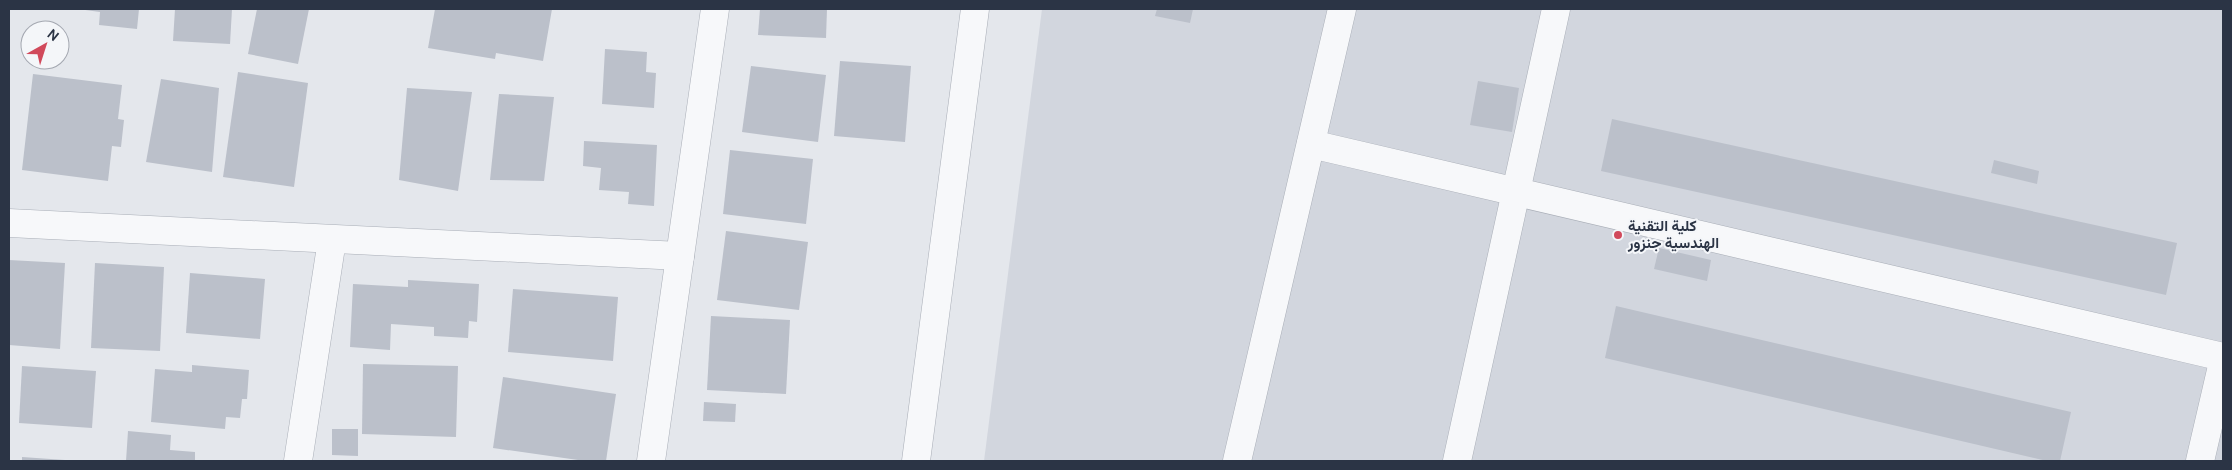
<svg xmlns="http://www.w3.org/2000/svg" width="2232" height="470" font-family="Cabin,Vazirmatn,sans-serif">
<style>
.built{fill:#d2d6de}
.building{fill:#bbc0ca}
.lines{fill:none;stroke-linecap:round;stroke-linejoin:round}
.minor-casing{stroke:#a9aeb7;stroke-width:29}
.minor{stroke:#f7f8fa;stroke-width:28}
.poi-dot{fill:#d1495b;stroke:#f4f6f9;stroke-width:2}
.labels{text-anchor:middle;stroke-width:4;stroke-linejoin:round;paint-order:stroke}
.poi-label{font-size:15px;font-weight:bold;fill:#2b3445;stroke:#f4f6f9;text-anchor:start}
</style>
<rect width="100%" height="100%" fill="#e4e7ec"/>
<polygon class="built" points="1042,9 2223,9 2223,461 984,461"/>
<g class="building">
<polygon points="78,9 139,9 137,29 99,25 100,12"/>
<polygon points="175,9 232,9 230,44 173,41"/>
<polygon points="257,9 309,9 298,64 248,54"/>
<polygon points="435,9 552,9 543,61 496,53 495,59 428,48"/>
<polygon points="760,9 827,9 826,38 758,35"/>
<polygon points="1157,9 1193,9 1190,23 1155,16"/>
<polygon points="605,49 647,52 646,72 656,73 654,108 602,104"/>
<polygon points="840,61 911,66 905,142 834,136"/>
<polygon points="751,66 826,75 818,142 742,132"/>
<polygon points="238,72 308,83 294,187 223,177"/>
<polygon points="33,74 122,85 118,119 124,120 121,147 112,146 108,181 22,170"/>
<polygon points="161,79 219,88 212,172 146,162"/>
<polygon points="1478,81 1519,88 1512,132 1470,125"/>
<polygon points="407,88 472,92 458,191 399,180"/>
<polygon points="499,94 554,97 544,181 490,180"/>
<polygon points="1612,119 2177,243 2166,295 1601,171"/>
<polygon points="584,141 657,145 654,206 628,204 629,192 599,190 601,168 583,166"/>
<polygon points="730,150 813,159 806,224 723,214"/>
<polygon points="1994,160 2039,171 2037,184 1991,173"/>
<polygon points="726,231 808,242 799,310 717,300"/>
<polygon points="1659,248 1711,260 1707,281 1654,269"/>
<polygon points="9,260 65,263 60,349 9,345"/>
<polygon points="95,263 164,267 160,351 91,348"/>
<polygon points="190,273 265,279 260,339 186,333"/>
<polygon points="408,280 479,284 477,322 469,321 468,338 434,336 434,327 391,324 390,350 350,347 353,284 408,287"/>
<polygon points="513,289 618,297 613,361 508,352"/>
<polygon points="1616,306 2071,412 2060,461 2047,461 1605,358"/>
<polygon points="711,316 790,320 786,394 707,390"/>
<polygon points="363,364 458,366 456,437 362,434"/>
<polygon points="192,365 249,370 247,399 242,399 240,418 226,417 225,429 151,422 155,369 192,372"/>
<polygon points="22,366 96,371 92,428 19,423"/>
<polygon points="503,377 616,394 606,461 585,461 493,448"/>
<polygon points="704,402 736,404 735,422 703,421"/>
<polygon points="332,429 358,429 358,456 332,455"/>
<polygon points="128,431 171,435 170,450 195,452 195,461 126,461"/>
<polygon points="22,457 65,460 65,461 22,461"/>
</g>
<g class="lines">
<g class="minor-casing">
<g id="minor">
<polyline points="1311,144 2223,357"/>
<polyline points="9,223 680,256"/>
<polyline points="298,461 332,240"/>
<polyline points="651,461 715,9"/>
<polyline points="916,461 975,9"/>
<polyline points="1237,461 1342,9"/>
<polyline points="1457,461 1556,9"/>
<polyline points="2200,461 2223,362"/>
</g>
</g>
<use href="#minor" class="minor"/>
</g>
<circle class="poi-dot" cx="1618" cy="235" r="5"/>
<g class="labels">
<g class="poi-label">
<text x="1628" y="231">كلية التقنية<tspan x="1628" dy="17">الهندسية جنزور</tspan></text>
</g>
</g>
<rect width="2232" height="470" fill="none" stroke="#2b3445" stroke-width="20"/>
<g transform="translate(45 45) rotate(39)"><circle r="24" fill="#f4f6f9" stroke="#a4a8b1"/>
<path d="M0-4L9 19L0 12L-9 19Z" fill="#d1495b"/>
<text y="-8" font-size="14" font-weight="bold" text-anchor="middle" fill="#2b3445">N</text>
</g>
</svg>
